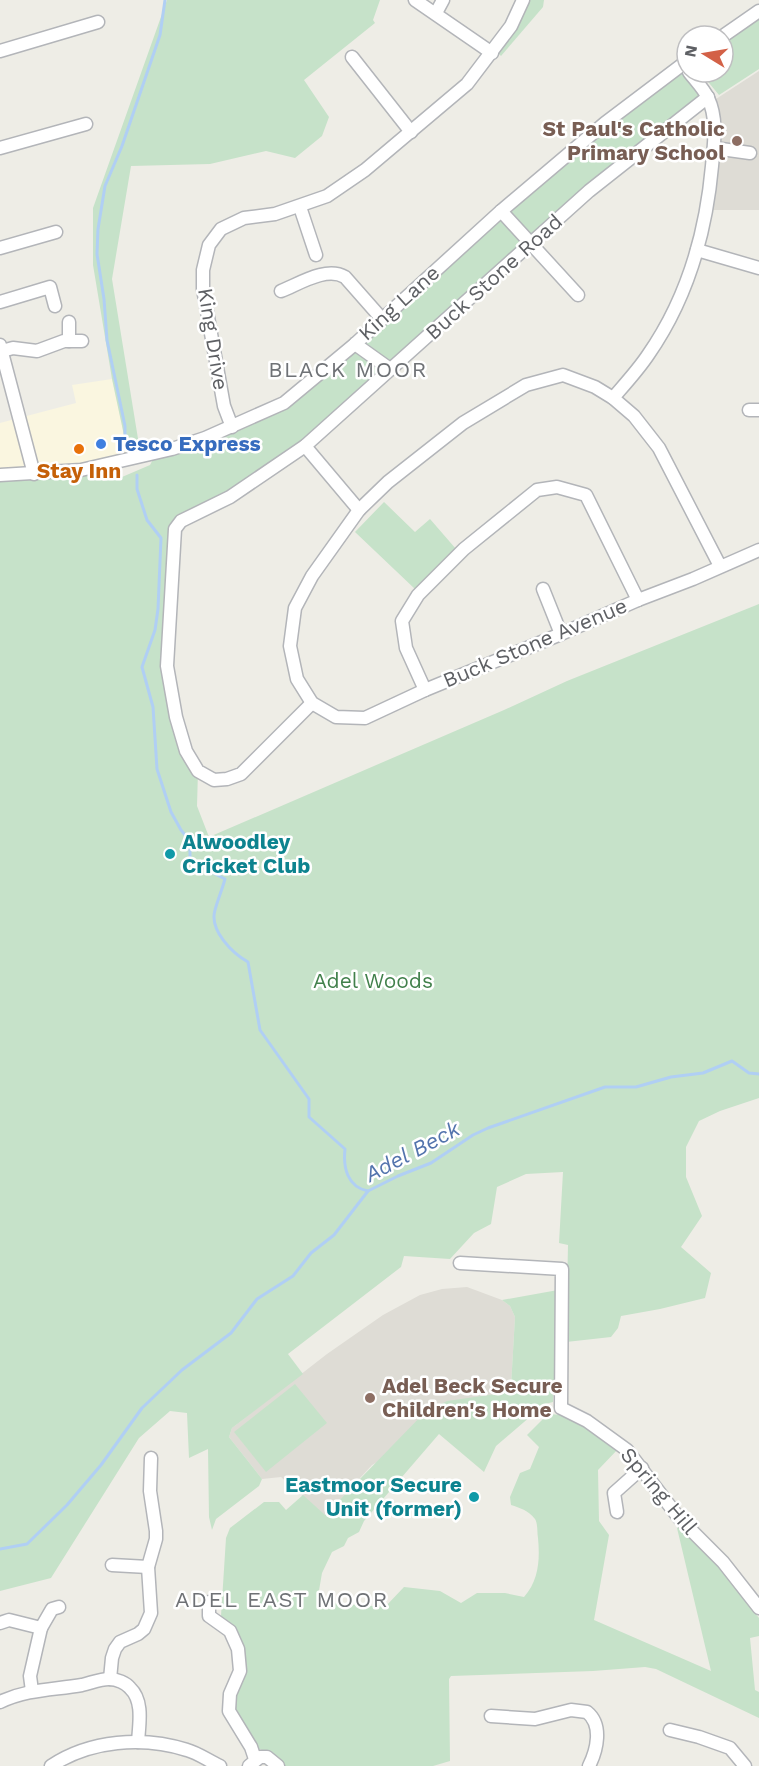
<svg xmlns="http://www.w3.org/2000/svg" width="759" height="1766" font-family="'Work Sans',sans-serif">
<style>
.commercial{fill:#faf6e0}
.education{fill:#dedcd5}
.green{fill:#c6e2c9}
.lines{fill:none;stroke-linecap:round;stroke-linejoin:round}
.stream{stroke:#b0cff4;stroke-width:3}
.minor-casing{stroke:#b3b5b9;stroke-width:15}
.minor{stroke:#fff;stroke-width:12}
.education-dot{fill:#8d6e63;stroke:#fff;stroke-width:2}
.shop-dot{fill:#3f7fe0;stroke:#fff;stroke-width:2}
.food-dot{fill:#e8710a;stroke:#fff;stroke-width:2}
.culture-dot{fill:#0f9aa8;stroke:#fff;stroke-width:2}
.labels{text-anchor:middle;stroke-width:5;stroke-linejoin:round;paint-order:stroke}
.education-label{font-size:21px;font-weight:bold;fill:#785e54;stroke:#fff;text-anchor:end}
.street-label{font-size:21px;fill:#5e6064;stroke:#fff}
.shop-label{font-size:21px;font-weight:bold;fill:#366cbe;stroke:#fff;text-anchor:start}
.food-label{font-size:21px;font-weight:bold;fill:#c56008;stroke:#fff}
.culture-label{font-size:21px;font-weight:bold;fill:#0d838f;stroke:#fff;text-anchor:start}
.park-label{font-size:21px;fill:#41804b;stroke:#fff}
.neighbourhood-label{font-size:22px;letter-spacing:1.5px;fill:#6f7276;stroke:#fff}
.water-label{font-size:22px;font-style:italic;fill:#5374ad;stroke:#fff}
</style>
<rect width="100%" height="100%" fill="#eeede6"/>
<polygon class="commercial" points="112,379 128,454 65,466 0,468 0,423 76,403 72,385"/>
<g class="education">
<polygon points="759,71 759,210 707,210 716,99"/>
<polygon points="467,1287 502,1300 510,1306 515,1317 511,1386 503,1393 490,1395 372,1465 325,1516 281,1477 262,1479 229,1437 232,1428 327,1354 383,1315 420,1295 442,1289"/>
</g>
<g class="green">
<polygon points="167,0 380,0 373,20 375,23 304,80 329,117 322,136 295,158 266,151 210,164 131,166 112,279 140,451 128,454 112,379 93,265 93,208"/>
<polygon points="528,0 544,0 543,7 501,56 499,54"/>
<polygon points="759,17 759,69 719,95 700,72 723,72 723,41"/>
<polygon points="683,64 708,97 589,191 305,446 181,521 167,666 176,717 198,771 197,806 209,837 504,710 567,681 759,604 759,1098 720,1111 699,1121 686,1147 686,1177 702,1216 681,1247 711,1273 705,1298 660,1309 621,1316 618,1328 611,1337 566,1342 568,1245 559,1243 563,1172 526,1174 497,1187 491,1224 474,1233 450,1259 404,1256 401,1267 288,1354 303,1374 232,1428 229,1437 262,1479 259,1486 216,1519 212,1530 209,1517 208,1449 189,1458 187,1413 170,1411 139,1438 51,1578 0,1591 0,479 95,473 103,481 122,477 150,465 157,452 284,403"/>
<polygon points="384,502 415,532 430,519 456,549 415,589 355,532"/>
<path d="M558,1290L553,1402L545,1404L496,1446L484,1472L439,1434L364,1521L359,1532L348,1538L344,1546L332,1552L322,1573L317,1602L385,1607L404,1587L440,1591L461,1603L477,1593H505L524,1597C539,1580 540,1559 538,1538C537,1532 538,1524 535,1519C528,1510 520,1508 511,1505L510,1497L520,1473L530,1469L539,1447L527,1435L548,1414C575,1414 597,1433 619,1448L598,1470L599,1521L609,1535L594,1620L711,1671L677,1528L681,1524L725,1574L759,1618V1636L750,1638L755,1690L759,1692V1718L656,1669L645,1667L593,1671L451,1676L449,1679L450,1761L433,1766H283L271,1753L259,1749L234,1710V1629L221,1616L226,1538L230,1528L264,1502H279L286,1510L303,1495L325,1515L425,1412L447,1401L503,1393L511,1386L515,1317L510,1306L502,1300Z"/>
<polygon points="295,1384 327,1423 266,1472 234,1432"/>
</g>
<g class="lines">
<g class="stream">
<polyline points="135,449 125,440 125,426 107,340 104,299 97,254 98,229 105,186 122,146 160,35 165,0"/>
<path d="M137,475V489L147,520L161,538L158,609L155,630L142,667L153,707L157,769L171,812L181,830L190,841V861L225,879C222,890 218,899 215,910C209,930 232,953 248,962L260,1030L309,1099V1117L345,1149C343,1167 347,1187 368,1191"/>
<polyline points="0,1549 27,1544 67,1505 101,1465 142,1408 182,1370 231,1333 257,1299 293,1276 311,1253 334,1235 368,1191 398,1176 431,1163 473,1135 488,1128 605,1087 636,1087 671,1077 703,1073 732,1061 749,1073 759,1074"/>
</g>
<g class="minor-casing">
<g id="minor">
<polyline points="415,0 492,53"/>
<polyline points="436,13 443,0"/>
<polyline points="723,36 759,11"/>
<polyline points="0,51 98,22"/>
<polyline points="352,57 411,132"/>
<polyline points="0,148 86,124"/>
<polyline points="714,148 750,153"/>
<polyline points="300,207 316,255"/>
<polyline points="501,211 578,295"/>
<polyline points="0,248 56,232"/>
<polyline points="697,250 759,268"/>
<path d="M281,291C299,284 326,266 345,277L382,319"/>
<polyline points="0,302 50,287 55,306"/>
<polyline points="69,341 69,322"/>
<polyline points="355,344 390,369"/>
<polyline points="0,345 34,474"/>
<polyline points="2,351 13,348 37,351 64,341 82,341"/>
<path d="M613,398C625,384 638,370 648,355C687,299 706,233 712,166C714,144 718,119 708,98C704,89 695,80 689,72"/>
<polyline points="749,410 759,410"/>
<polyline points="232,427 224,406 203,289 203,270 209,245 221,229 244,218 275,214 327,196 365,170 467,84 511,26 523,0"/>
<polyline points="305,446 359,510"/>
<polyline points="0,475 81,470 172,449 205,438 284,403 355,344 501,211 605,123 687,61"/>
<polyline points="720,566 659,448 634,416 613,398 595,387 563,375 526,385 463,423 388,482 359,510 312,576 295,608 290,646 297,679 312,703 336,717 365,718 425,690 561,634 638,600 693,579 759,550"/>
<polyline points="543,589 561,634"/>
<polyline points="425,690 406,648 402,621 418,595 464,549 537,490 557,487 586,495 638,600"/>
<polyline points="312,703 241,774 227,779 214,780 198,771 186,751 176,717 167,666 175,529 181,521 230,497 305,446 589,191 708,97"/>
<polyline points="460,1263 562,1269 561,1408 587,1421 627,1450 679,1518 723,1562 759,1608"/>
<polyline points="617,1512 614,1493 642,1468"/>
<polyline points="112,1565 148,1567"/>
<polyline points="209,1602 209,1616 230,1631 238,1649 240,1671 230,1694 229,1711 251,1747 255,1759"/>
<polyline points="0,1623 9,1620 41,1628 30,1676 32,1691"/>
<polyline points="41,1628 52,1609 59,1607"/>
<polyline points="110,1679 112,1658 115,1649 120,1642 138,1634 144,1629 151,1613 148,1567 156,1539 156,1531 150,1491 151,1458"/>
<path d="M0,1702C28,1689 52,1690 82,1685C91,1683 100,1679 109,1679C117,1679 126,1683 130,1688C144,1701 139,1725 138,1742"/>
<path d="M491,1716L535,1719L571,1710L587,1712C603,1725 597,1750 589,1766"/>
<polyline points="670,1730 699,1737 730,1748 745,1766"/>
<path d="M51,1766C90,1740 143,1736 187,1750C198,1753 209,1761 220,1766"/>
<polyline points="249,1766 260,1757 267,1757 278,1766"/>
</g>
</g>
<use href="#minor" class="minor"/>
</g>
<g class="education-dot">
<circle cx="737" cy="141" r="6"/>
<circle cx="370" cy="1398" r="6"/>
</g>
<circle class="shop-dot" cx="101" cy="444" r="6"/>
<circle class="food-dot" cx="79" cy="449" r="6"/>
<g class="culture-dot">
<circle cx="170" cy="854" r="6"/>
<circle cx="474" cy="1497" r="6"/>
</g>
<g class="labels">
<g class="education-label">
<text x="725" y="136">St Paul's Catholic<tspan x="725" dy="24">Primary School</tspan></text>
<text x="382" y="1393" text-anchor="start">Adel Beck Secure<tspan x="382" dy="24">Children's Home</tspan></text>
</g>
<g class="street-label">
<text transform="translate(494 277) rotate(-42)" y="7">Buck Stone Road</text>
<text transform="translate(399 303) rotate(-42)" y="7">King Lane</text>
<text transform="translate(213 339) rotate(81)" y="7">King Drive</text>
<text transform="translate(535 643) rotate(-23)" y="7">Buck Stone Avenue</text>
<text transform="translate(659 1491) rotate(50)" y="7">Spring Hill</text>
</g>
<g class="shop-label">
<text x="113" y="451">Tesco Express</text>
</g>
<g class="food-label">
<text x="79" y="478">Stay Inn</text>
</g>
<g class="culture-label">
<text x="182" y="849">Alwoodley<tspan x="182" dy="24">Cricket Club</tspan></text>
<text x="462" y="1492" text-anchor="end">Eastmoor Secure<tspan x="462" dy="24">Unit (former)</tspan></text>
</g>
<g class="park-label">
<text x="373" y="988">Adel Woods</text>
</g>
<g class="neighbourhood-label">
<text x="348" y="377">BLACK MOOR</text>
<text x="282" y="1607">ADEL EAST MOOR</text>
</g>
<g class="water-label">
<text transform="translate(412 1151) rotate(-28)" y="8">Adel Beck</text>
</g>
</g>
<g transform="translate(705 54) rotate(281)"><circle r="28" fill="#ffffff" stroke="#bfbfc1" stroke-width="1.5"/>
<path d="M0-4.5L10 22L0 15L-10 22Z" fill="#d36147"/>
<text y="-9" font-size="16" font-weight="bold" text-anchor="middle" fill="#5e6064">N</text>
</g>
</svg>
